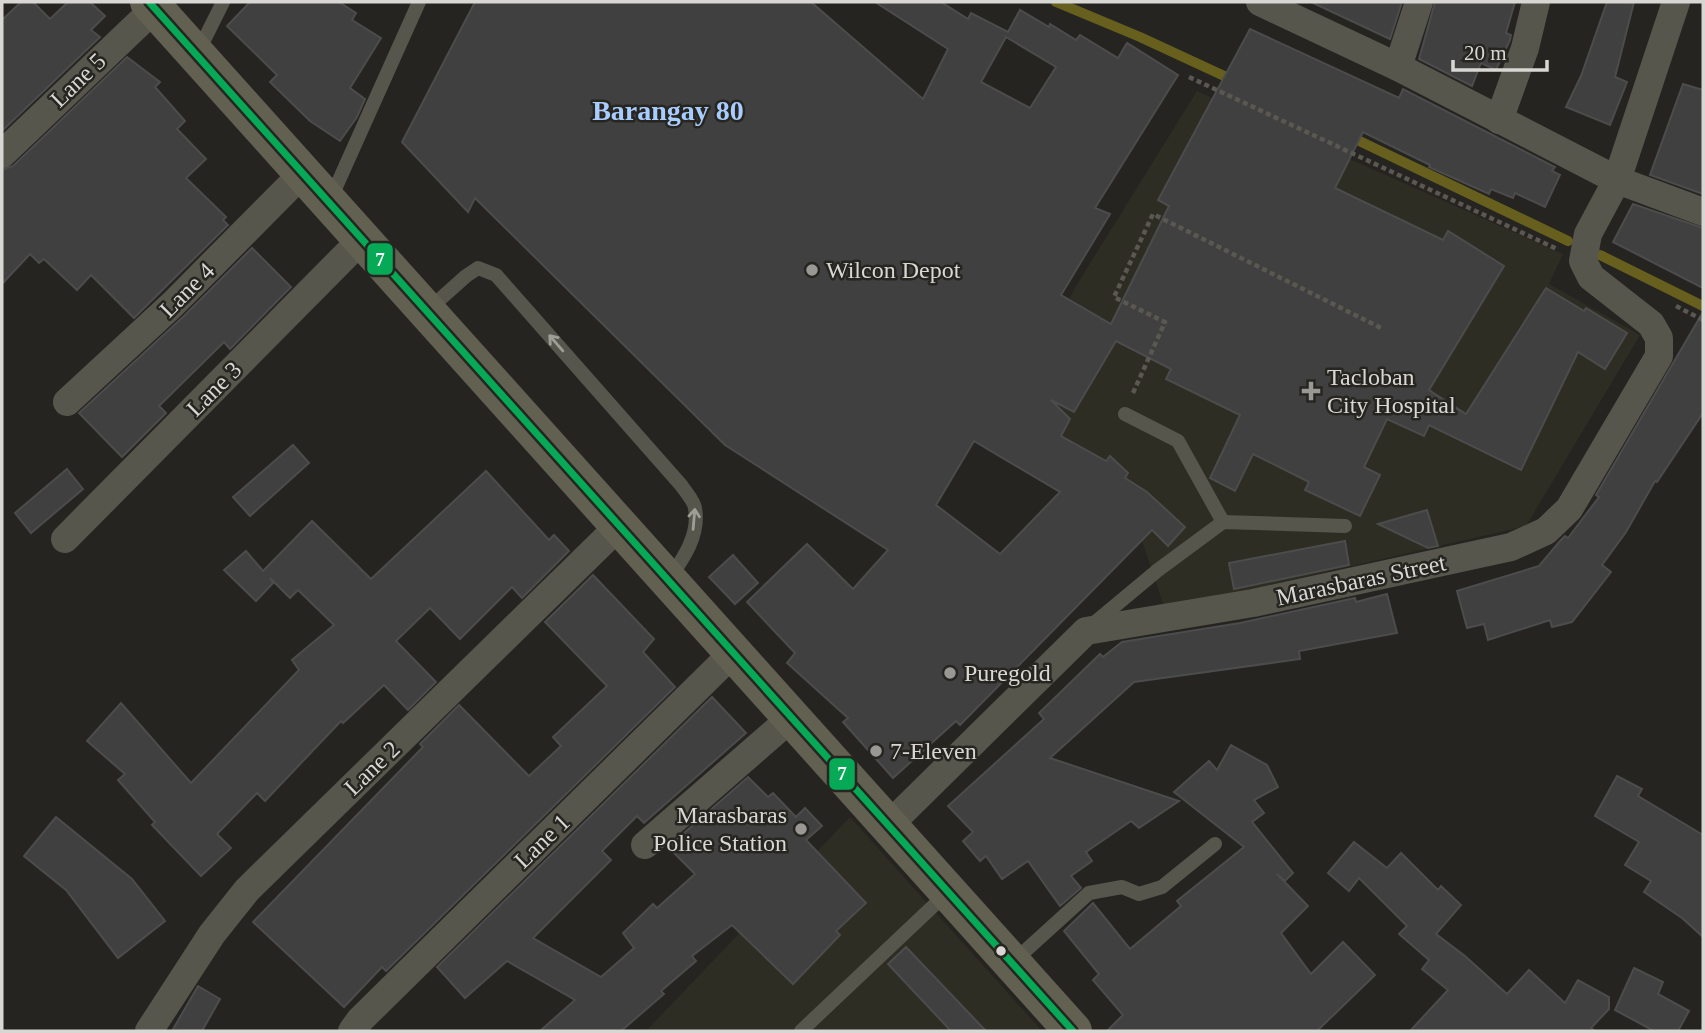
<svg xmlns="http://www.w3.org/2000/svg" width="1705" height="1033" font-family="'Times New Roman',serif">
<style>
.built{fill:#2e2d23}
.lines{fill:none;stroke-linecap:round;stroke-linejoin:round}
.stream{stroke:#675f1e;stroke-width:10}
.building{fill:#404040;stroke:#4c4c4c;stroke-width:2;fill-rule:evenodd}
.path{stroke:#5a5851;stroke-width:4.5;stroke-dasharray:5 3.5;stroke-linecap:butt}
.lane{stroke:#57564c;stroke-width:14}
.street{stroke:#57564c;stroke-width:28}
.primary{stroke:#616051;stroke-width:38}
.bus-1-casing{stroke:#262520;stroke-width:12}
.bus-1{stroke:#06aa56;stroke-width:7}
.oneway{stroke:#9e9d97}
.poi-dot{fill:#999895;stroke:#262520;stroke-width:2.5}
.bus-dot{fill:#d8d7d4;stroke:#262520;stroke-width:2.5}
.labels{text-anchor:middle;stroke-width:5;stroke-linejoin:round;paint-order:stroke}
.street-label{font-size:24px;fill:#d8d7d4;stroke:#262520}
.poi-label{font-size:24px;fill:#d8d7d4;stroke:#262520;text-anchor:start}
.quarter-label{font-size:28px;font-weight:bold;fill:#a9ccfe;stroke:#262520}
.line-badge{stroke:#262520;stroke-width:2.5}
.badge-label{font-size:19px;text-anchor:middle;font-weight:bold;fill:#fff}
</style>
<rect width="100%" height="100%" fill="#252421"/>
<g class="built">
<polygon points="1197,91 1563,254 1549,284 1640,335 1526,526 1165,609 1142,541 983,448 1081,278"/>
<polygon points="850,817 1042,1031 646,1031"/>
</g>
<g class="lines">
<g class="stream">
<polyline points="1056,2 1140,37 1235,81"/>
<polyline points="1349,136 1568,241"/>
<polyline points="1600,255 1703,306"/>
</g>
</g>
<g class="building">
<polygon points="21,2 33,2 50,19 68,2 90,2 105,16 91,30 100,37 2,131 2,20"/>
<polygon points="250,2 339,2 356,13 352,20 381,38 350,88 365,99 357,117 340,141 310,121 270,82 277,75 227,26"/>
<path d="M475,2H811L923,99L948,49L875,2H941L968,19L971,13L1008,32L1020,10L1049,27L1050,24L1076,40L1080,35L1118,58L1127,43L1178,75L1095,208L1110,214L1061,295L1111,324L1169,206L1158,200L1250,29L1399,98L1403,89L1555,167L1552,171L1560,175L1545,207L1515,193L1513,198L1491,189L1489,194L1429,167L1430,165L1363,132L1335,188L1443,240L1448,231L1504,266L1429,390L1466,414L1546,288L1584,311L1586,308L1627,333L1605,369L1578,352L1521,470L1429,425L1424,436L1387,419L1364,467L1380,475L1360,516L1305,490L1309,482L1253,454L1235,491L1210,478L1240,415L1166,379L1171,369L1116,341L1074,412L1051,400L1070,419L1061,436L1106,461L1110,456L1128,473L1125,478L1147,492L1185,527L1168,546L1152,530L960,725L956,721L893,778L843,722L848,718L787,663L795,653L747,602L807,544L853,589L888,550L725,445L475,198L468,212L402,142ZM1006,37L1056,67L1030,108L981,82ZM974,441L1060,492L1000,554L936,505Z"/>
<polygon points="1311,2 1402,2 1390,39"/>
<polygon points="1435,2 1515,2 1506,33 1511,35 1510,40 1496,70 1481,63 1472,86 1419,59"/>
<polygon points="1607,2 1634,2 1615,77 1627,82 1610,125 1566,107 1581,76"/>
<polygon points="127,57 160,82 155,87 185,121 177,129 206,159 186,178 226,217 223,220 228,225 134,318 91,275 77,290 44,259 39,263 30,254 2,284 2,170 13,166"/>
<polygon points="1683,84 1703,90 1703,194 1650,175"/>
<polygon points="1633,204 1703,228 1703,288 1613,242"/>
<polygon points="252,248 291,287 230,349 224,342 159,406 166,413 122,457 79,413 184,316"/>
<polygon points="1703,312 1703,413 1657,482 1655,481 1626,532 1602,565 1611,572 1572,622 1552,627 1550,620 1488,640 1484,624 1467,628 1457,591 1539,566 1560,541 1565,536 1568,538 1599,497 1596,495"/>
<polygon points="293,445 309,463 250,516 233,497"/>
<polygon points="67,469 83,489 31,533 15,513"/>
<polygon points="486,471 549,540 554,535 569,551 522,598 512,587 460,639 430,608 396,641 436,682 408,710 384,685 343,723 341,721 265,801 257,793 217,834 231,848 201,876 152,825 155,822 118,780 125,774 87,741 121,703 191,783 299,670 292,660 334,625 298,590 290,598 270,578 273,583 256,601 224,570 246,551 263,571 312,521 371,579"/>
<polygon points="1427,510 1438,546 1428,548 1378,524"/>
<polygon points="1345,541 1349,565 1234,589 1229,563"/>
<polygon points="733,555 758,583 735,604 709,577"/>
<polygon points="593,575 654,639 643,652 675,687 386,971 382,967 344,1007 253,922 423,747 420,744 459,705 529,776 561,746 553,737 607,686 545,622"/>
<polygon points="1387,594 1397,633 1299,651 1300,659 1134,682 1050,758 1179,801 1139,828 1131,821 1086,852 1092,861 1071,876 1081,888 1060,906 1028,861 1002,879 986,856 980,861 963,841 973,832 948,806 1044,719 1039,713 1100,654 1103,657 1122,642 1240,623 1355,598 1356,602"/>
<polygon points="712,697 746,733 644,823 637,816 602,851 611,860 533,938 601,977 634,948 623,933 653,904 657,908 695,874 668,847 748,777 768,797 773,793 796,817 805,808 822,826 806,840 866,903 836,931 840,935 793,984 732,925 692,956 696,961 661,991 664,994 621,1031 540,1031 575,1000 507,961 465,998 437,967"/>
<polygon points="1231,745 1267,765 1278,787 1254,800 1264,813 1252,822 1293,873 1285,881 1277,874 1308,906 1281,933 1311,974 1343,942 1375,975 1317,1031 1107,1031 1123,1015 1093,980 1099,974 1064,931 1093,903 1130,949 1181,906 1177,901 1244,847 1174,792 1209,761 1217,770"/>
<polygon points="1617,776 1642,789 1638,796 1703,835 1703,937 1682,918 1644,892 1651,881 1625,865 1639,842 1595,816"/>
<polygon points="56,817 132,879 165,921 118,958 66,890 24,856"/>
<polygon points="1354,842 1387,868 1401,853 1438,890 1441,886 1461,905 1436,934 1465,956 1507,994 1529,970 1565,1003 1578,980 1609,997 1609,1009 1591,1028 1595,1031 1410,1031 1448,990 1422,969 1429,960 1399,934 1407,926 1359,878 1349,891 1328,873"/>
<polygon points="906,947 986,1031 951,1031 888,964"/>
<polygon points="1634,968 1663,982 1658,994 1689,1011 1678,1031 1654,1031 1615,1010"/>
<polygon points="198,986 220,999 202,1031 172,1031"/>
</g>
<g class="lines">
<g class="path">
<polyline points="1189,77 1557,249"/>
<polyline points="1676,306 1703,320"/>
<polyline points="1133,393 1165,322 1114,297 1153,214 1381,328"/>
</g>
<g class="lane">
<polyline points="197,54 223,2"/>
<polyline points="331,198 419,2"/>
<path d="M428,310L466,276L478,268L496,275L681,485C685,491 694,501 695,508C700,535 683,559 669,579"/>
<polyline points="1125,414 1178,441 1223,522"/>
<polyline points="1092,625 1158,570 1223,522 1345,526"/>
<polyline points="1013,962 1089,893 1122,887 1139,894 1162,887 1215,844"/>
<polyline points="801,1031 947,893"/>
</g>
<g class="street">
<polyline points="1260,2 1398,67 1617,180 1703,212"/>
<polyline points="1398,67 1419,2"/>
<polyline points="1499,120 1525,48 1536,2"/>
<polyline points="2,154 155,8"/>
<polyline points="67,402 173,304 303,173"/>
<polyline points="65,539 362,239"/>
<polyline points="888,826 1086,631 1253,603 1511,547 1546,531 1569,509 1659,356 1659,338 1651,324 1591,277 1583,261 1588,234 1617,180 1676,2"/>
<polyline points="645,845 791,718"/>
<polyline points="149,1031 212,934 247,890 619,526"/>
<polyline points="352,1031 360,1020 733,653"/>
</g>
<polyline class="primary" points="149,2 1073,1031"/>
<g class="bus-1-casing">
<polyline id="bus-1" points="149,2 1073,1031"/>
</g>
<use href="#bus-1" class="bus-1"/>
</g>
<defs><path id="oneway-shaft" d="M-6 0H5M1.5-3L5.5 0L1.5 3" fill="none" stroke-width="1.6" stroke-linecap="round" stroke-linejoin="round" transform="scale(1.75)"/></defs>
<g class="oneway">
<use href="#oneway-shaft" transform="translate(556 343) rotate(-131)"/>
<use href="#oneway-shaft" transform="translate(694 519) rotate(-85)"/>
</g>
<g class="poi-dot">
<circle cx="812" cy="270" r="7"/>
<path d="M1307.5 380.5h7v7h7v7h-7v7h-7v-7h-7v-7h7z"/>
<circle cx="950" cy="673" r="7"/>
<circle cx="876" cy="751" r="7"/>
<circle cx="801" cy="829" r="7"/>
</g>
<circle class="bus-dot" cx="1001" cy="951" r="6"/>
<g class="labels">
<g class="street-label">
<text transform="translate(78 80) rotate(-44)" y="8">Lane 5</text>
<text transform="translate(187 290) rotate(-45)" y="8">Lane 4</text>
<text transform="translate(214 389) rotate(-45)" y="8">Lane 3</text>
<text transform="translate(1361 580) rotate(-12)" y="8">Marasbaras Street</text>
<text transform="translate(372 768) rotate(-44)" y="8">Lane 2</text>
<text transform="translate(542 841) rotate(-44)" y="8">Lane 1</text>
</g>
<g class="poi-label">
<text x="826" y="278">Wilcon Depot</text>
<text x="1327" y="385">Tacloban<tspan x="1327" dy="28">City Hospital</tspan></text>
<text x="964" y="681">Puregold</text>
<text x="890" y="759">7-Eleven</text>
<text x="787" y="823" text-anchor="end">Marasbaras<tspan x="787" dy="28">Police Station</tspan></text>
</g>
<g class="quarter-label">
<text x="668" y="120">Barangay 80</text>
</g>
</g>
<g class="line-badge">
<rect x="366" y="242" width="28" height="34" rx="7" fill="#06aa56"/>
<rect x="828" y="757" width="28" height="34" rx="7" fill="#06aa56"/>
</g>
<g class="badge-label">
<text x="380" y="266">7</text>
<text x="842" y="780">7</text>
</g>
<rect width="1705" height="1033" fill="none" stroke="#d8d7d4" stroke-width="7"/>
<path d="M1453 60v10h94v-10" fill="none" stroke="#d8d7d4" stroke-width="3.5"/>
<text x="1464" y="60" font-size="21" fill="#d8d7d4" stroke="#262520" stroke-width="5" paint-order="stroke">20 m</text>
</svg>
